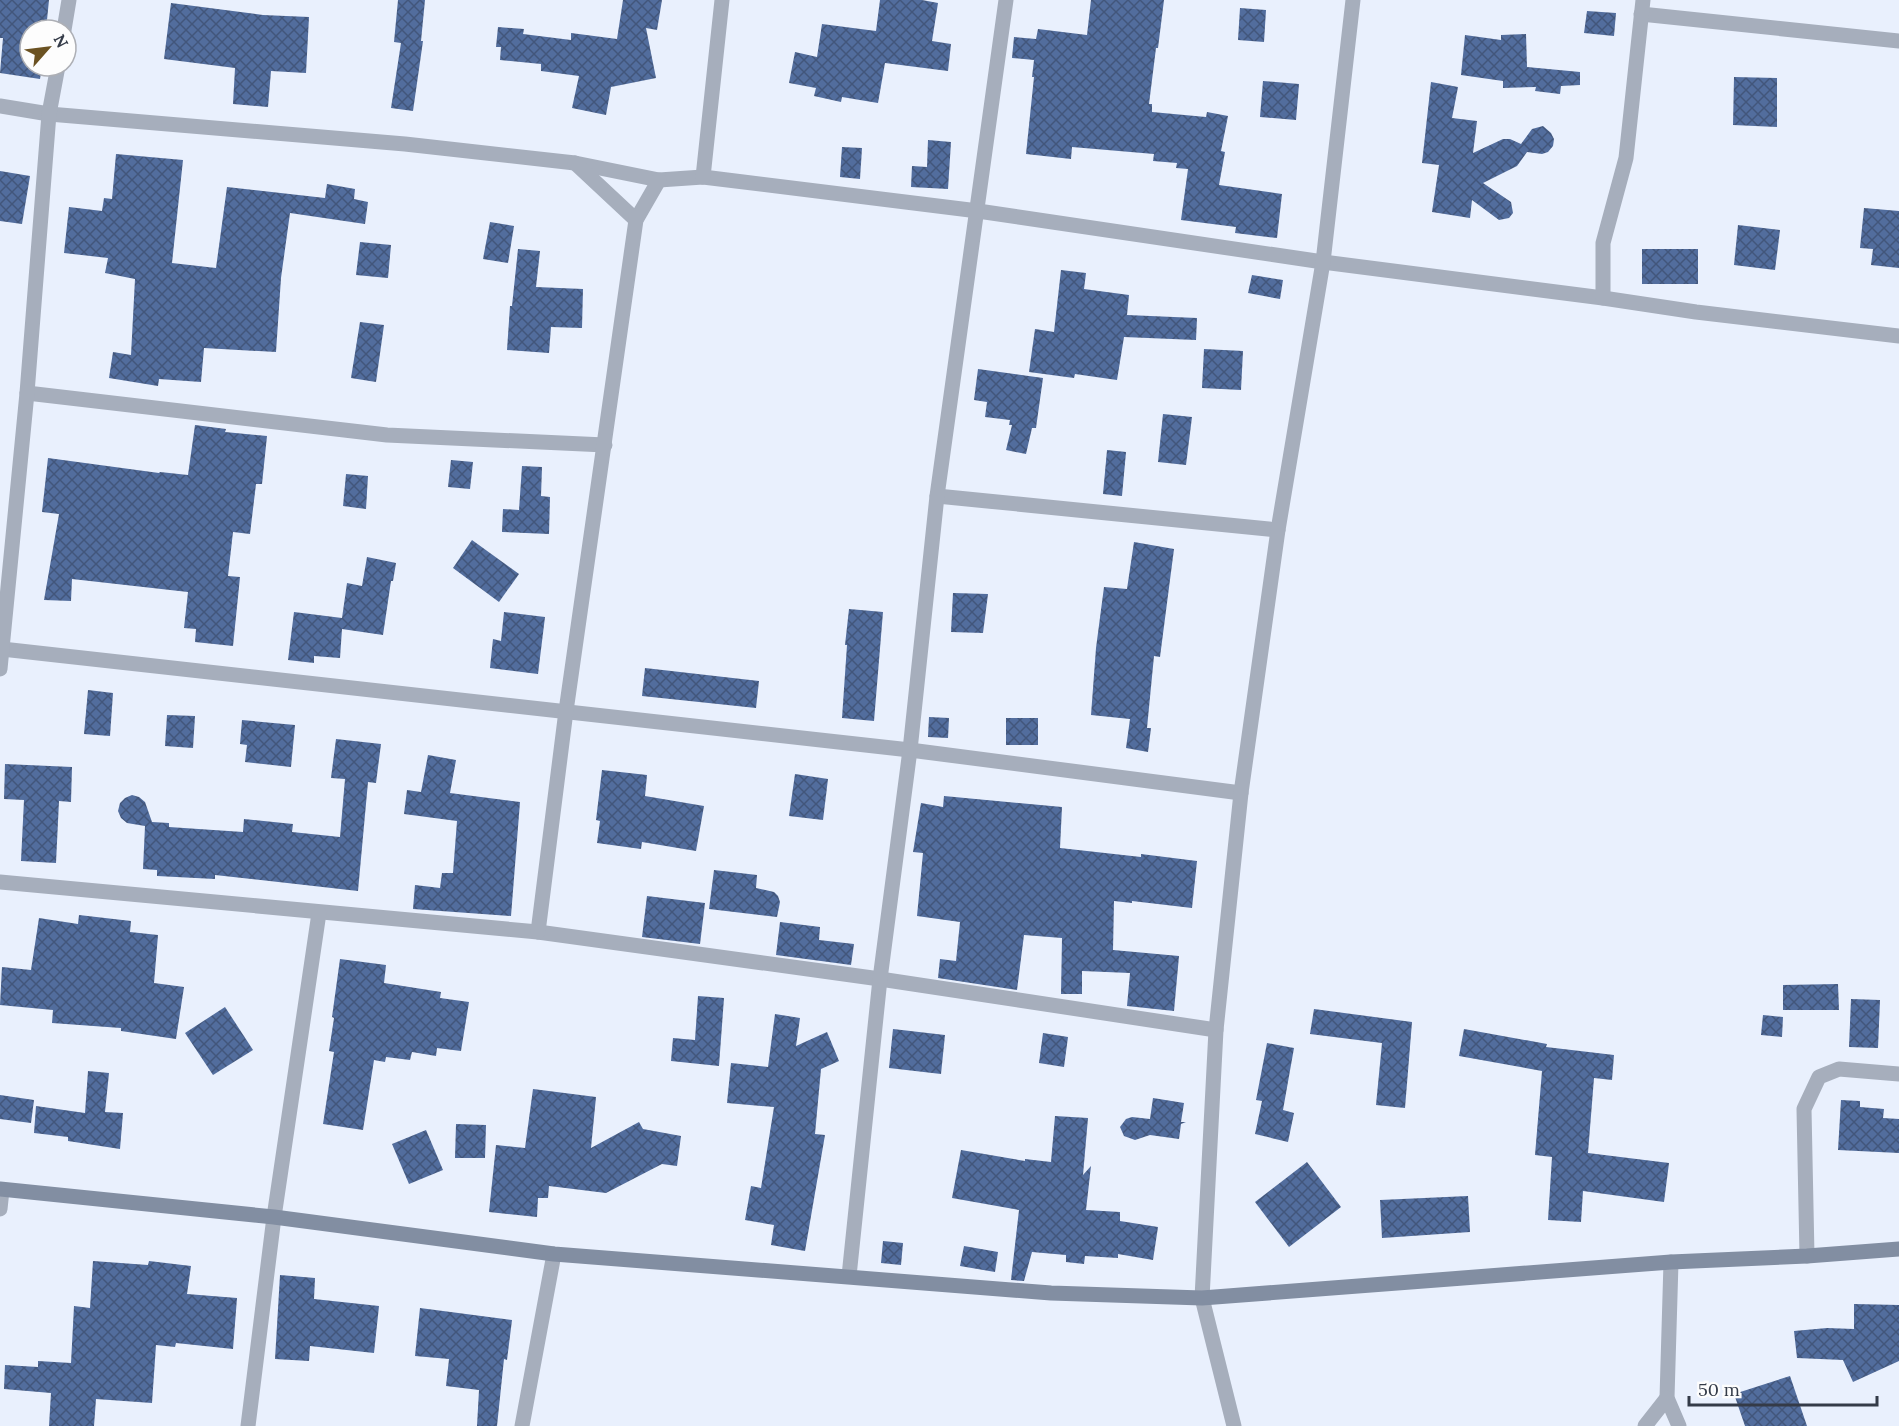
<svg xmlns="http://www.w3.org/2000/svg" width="1899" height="1426" font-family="Lora,serif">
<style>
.building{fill:url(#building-cross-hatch)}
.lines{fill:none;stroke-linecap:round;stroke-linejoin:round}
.minor{stroke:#a6aebc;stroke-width:15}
.tertiary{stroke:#a6aebc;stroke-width:15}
.secondary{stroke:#828ea2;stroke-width:15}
</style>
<defs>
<pattern id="building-cross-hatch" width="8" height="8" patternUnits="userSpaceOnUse" patternTransform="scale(1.5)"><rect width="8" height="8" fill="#526d9d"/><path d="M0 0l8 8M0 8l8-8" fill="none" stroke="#42567b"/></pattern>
</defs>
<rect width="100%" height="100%" fill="#e9f0fd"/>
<g class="building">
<polygon points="0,0 49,0 46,30 30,30 30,66 42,66 40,79 0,73 3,38 0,38"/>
<polygon points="398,0 425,0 421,41 423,41 413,111 391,108 401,43 394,42"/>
<polygon points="623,0 662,0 657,30 646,28 656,78 611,87 606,115 572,108 579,76 541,71 541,64 500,60 501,47 496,47 498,27 524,29 523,34 571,40 571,33 617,39"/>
<polygon points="880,0 922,0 938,3 932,41 951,44 948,71 885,63 878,103 842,97 841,102 814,96 816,88 789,83 795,52 817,57 822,24 876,31"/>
<polygon points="1091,0 1164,0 1158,48 1156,48 1149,104 1152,104 1152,112 1206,117 1207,112 1228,116 1221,151 1225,152 1219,185 1282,194 1277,238 1235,233 1236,227 1181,220 1188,169 1176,168 1177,163 1153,161 1154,154 1072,147 1071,159 1026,154 1034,77 1032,77 1034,60 1012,58 1014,37 1036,39 1038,29 1087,35"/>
<polygon points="171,3 263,15 309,17 306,73 271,71 268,107 233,104 235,68 164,59"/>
<polygon points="1240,8 1266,10 1264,42 1238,40"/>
<polygon points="1587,11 1616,13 1614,36 1584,33"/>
<polygon points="1526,34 1527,67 1580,72 1580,85 1561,86 1560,94 1535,91 1536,87 1503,88 1503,81 1461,75 1465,35 1501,40 1501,35"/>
<polygon points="1734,77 1777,78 1777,127 1733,125"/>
<polygon points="1263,81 1299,84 1296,120 1260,117"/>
<polygon points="1431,82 1458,87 1452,118 1477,121 1473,153 1503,139 1510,139 1521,144 1532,129 1543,126 1551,133 1554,139 1553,146 1548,152 1542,154 1527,152 1517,166 1483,183 1511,202 1513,213 1509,218 1499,220 1472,200 1470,218 1432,212 1439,165 1422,163"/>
<polygon points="928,140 951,142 948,189 911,187 912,166 927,167"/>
<polygon points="842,147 862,148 860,179 840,177"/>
<polygon points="116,154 183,160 172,263 216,268 227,187 325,198 327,184 355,189 354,199 368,202 365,224 290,213 281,278 276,352 204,348 201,382 159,379 158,386 109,378 113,352 131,355 135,279 105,273 108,258 64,253 69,207 102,211 104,198 112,199"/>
<polygon points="0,171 30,176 22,224 0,221"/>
<polygon points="1864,208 1899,211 1899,268 1871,265 1873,249 1860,248"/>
<polygon points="490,222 514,226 508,263 483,259"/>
<polygon points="1738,225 1780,230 1775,270 1734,265"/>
<polygon points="360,242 391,245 388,278 356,275"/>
<polygon points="518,249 540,251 536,287 583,289 582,328 551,327 549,353 507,350 510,306 512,306"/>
<rect x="1642" y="249" width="56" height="35"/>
<polygon points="1061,270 1086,273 1084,289 1129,295 1127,315 1197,318 1196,340 1124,337 1117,380 1075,374 1074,378 1029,372 1035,329 1054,332"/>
<polygon points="1252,275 1283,280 1280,299 1248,293"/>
<polygon points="360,322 384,325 376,382 351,378"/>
<polygon points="1204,349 1243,351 1241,390 1202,388"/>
<polygon points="978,369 1043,378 1036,428 1032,428 1026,454 1006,450 1012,425 1009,425 1010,420 985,417 987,402 974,400"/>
<polygon points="1163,414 1192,417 1186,465 1158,462"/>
<polygon points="195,425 226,429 225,432 267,436 262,484 256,484 250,534 233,532 228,576 240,577 233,646 195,642 196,629 184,628 188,592 72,579 71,601 44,600 59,514 42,512 48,458 159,473 160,472 188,475"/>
<polygon points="1107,450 1126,452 1122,496 1103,494"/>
<polygon points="451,460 473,462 470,489 448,487"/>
<polygon points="522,466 542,467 541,496 550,497 549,534 502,532 503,509 519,510"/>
<polygon points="346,474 368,476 366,509 343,506"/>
<polygon points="472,540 519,574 499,602 453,568"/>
<polygon points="1134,542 1174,549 1160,657 1154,656 1147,728 1151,728 1148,752 1126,748 1130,719 1091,715 1096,648 1104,587 1127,589"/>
<polygon points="367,557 396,563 393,581 391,581 383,635 342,629 340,658 314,656 314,663 288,660 294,612 342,618 347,583 362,586"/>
<polygon points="953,593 988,594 983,633 951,632"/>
<polygon points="849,609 883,612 874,721 842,718 847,645 845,645"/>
<polygon points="504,612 545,617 538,674 490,668 493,639 501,641"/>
<polygon points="645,668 759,681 756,708 642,696"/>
<polygon points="88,690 113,693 110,736 84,734"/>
<polygon points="167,715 195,716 193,748 165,746"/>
<polygon points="929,717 949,718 948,738 928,737"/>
<rect x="1006" y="718" width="32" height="27"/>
<polygon points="242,720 295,725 291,767 245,762 247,745 240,744"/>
<polygon points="336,739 381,744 376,783 368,782 358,891 215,875 215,879 157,876 157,870 143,869 145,826 127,823 121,818 118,811 120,803 125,798 132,795 139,797 145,802 152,822 169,823 169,827 243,832 244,819 293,824 292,832 340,837 345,779 331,778"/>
<polygon points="428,755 456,760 450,793 520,802 511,916 413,909 415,885 440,888 442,873 453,873 457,821 404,814 407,790 421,792"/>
<polygon points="5,764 72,767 71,802 59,801 56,863 21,861 24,800 4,799"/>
<polygon points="602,770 647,775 645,796 704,806 696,851 642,842 641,849 597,843 600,821 596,820"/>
<polygon points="795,774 828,779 823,820 789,816"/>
<polygon points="944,796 1062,807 1060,848 1141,857 1141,854 1197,861 1192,908 1132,901 1132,903 1114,901 1113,950 1179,956 1174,1011 1127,1006 1130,973 1082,971 1082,994 1061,994 1062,938 1024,935 1017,990 938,978 940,959 956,961 960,922 917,916 923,853 913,852 921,803 943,807"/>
<polygon points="714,870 757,875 756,888 774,892 778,896 780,902 777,917 709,909"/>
<polygon points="647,896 705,903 700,944 642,937"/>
<polygon points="79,915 131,921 130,932 158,935 154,983 184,987 176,1039 121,1031 121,1028 52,1023 53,1010 0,1005 2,967 31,970 39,918 78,924"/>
<polygon points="780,922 820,927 819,940 854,944 851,965 776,955"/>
<polygon points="340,959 386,965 384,983 441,992 440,998 469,1002 461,1051 437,1048 436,1056 412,1052 410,1060 386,1057 385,1062 374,1060 363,1130 323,1124 334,1052 329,1051 334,1018 332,1017"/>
<polygon points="1838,984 1839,1010 1783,1010 1783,985"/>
<polygon points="698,996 724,998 719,1066 671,1061 673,1038 695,1040"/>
<polygon points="1851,999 1880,1000 1878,1048 1849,1047"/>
<polygon points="225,1007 253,1050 213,1075 185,1033"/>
<polygon points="1314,1009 1412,1022 1405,1108 1376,1105 1382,1043 1310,1034"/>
<polygon points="775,1014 800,1018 796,1046 827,1032 839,1061 821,1069 815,1134 825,1135 805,1251 771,1245 774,1225 745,1220 751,1186 761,1188 774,1107 727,1103 731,1063 768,1067"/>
<polygon points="1763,1015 1783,1017 1782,1037 1761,1035"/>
<polygon points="893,1029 945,1035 941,1074 889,1068"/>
<polygon points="1464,1029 1547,1044 1546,1047 1614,1055 1612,1080 1594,1078 1588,1153 1669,1163 1664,1202 1583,1191 1581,1222 1548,1220 1552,1157 1535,1155 1542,1071 1459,1056"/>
<polygon points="1043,1033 1068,1037 1064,1067 1039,1063"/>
<polygon points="1267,1043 1294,1048 1283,1110 1294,1113 1288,1142 1255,1134 1262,1101 1256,1100"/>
<polygon points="88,1071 109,1073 105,1112 123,1113 120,1149 68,1141 68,1137 34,1133 36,1106 85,1113"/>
<polygon points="533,1089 596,1097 591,1148 639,1122 643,1129 681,1136 677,1166 662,1164 606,1193 549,1186 548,1198 538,1198 537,1217 489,1212 496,1145 525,1148"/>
<polygon points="0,1095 34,1100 31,1123 0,1119"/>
<polygon points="1153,1098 1184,1103 1181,1122 1186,1122 1181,1124 1179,1139 1150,1135 1135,1140 1124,1136 1120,1127 1126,1119 1132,1117 1150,1119"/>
<polygon points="1841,1100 1860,1101 1860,1107 1884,1109 1883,1118 1899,1119 1899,1153 1838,1150"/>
<polygon points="1055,1116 1088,1118 1083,1175 1091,1166 1086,1210 1120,1212 1120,1221 1158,1227 1153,1260 1118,1254 1118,1258 1085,1256 1084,1264 1066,1262 1066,1255 1032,1252 1024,1281 1011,1280 1019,1210 952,1198 961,1150 1025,1161 1025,1159 1051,1162"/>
<polygon points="456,1124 486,1125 485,1158 455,1158"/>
<polygon points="426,1130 443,1170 409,1184 392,1144"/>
<polygon points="1307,1162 1341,1207 1289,1247 1255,1202"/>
<polygon points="1468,1196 1470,1232 1382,1238 1380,1200"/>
<polygon points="883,1241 903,1243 901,1265 881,1263"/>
<polygon points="964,1246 998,1252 995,1272 960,1266"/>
<polygon points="93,1261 148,1265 149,1261 191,1266 187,1294 237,1298 233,1349 176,1343 175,1347 156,1345 152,1403 96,1399 94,1426 49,1426 51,1393 4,1389 5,1365 38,1367 38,1361 71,1363 74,1306 90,1308"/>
<polygon points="280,1275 315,1278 314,1299 379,1306 374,1353 310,1346 309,1361 275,1359"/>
<polygon points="1854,1304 1899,1305 1899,1361 1853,1382 1843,1360 1797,1358 1794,1331 1827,1328 1854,1329"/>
<polygon points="420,1308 512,1320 507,1360 504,1359 497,1426 477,1426 479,1390 446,1386 449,1359 415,1356"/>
<polygon points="1790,1376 1807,1426 1745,1426 1734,1394"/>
</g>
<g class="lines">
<g class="minor">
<polyline points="1641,14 1899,41"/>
<polyline points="64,30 69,0"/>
<polyline points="0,106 49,114 405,144 575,163 659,180 703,177 978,211 1323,262 1603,298 1696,312 1899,336"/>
<polyline points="575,163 636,220"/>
<polyline points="703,177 722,0"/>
<polyline points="1603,298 1603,243 1626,158 1643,0"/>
<polyline points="27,393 387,435 605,445"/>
<polyline points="937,496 1278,530"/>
<polyline points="2,649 910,750 1241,793"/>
<polyline points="0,669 27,393 49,114 58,66"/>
<polyline points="0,882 538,932 880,979 1216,1030"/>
<polyline points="538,932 566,711 636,220 659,180"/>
<polyline points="1807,1256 1804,1109 1819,1077 1839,1069 1899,1074"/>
<polyline points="1671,1262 1667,1398 1679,1426"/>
<polyline points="849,1276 880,979 910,750 937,496 1006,0"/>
<polyline points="248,1426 274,1217 319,913"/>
<polyline points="522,1426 554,1254"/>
<polyline points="1234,1426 1202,1298 1216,1030 1241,793 1278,530 1323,262 1353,0"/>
<polyline points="1645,1426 1667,1398"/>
</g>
<polyline class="tertiary" points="0,1209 2,1190"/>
<polyline class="secondary" points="0,1189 274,1217 554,1254 1051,1293 1202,1298 1671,1262 1807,1256 1899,1249"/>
</g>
<g transform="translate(48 48) rotate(62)"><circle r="28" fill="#fdfdfd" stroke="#adafb5" stroke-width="1.5"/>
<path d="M0-4.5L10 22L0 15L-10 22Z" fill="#6b5222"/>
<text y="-9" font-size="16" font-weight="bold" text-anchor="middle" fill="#343b48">N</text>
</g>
<path d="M1689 1396v9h188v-9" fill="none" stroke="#343b48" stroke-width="3"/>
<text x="1698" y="1396" font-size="18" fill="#343b48" stroke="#fdfdfd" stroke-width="4.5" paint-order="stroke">50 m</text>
</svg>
